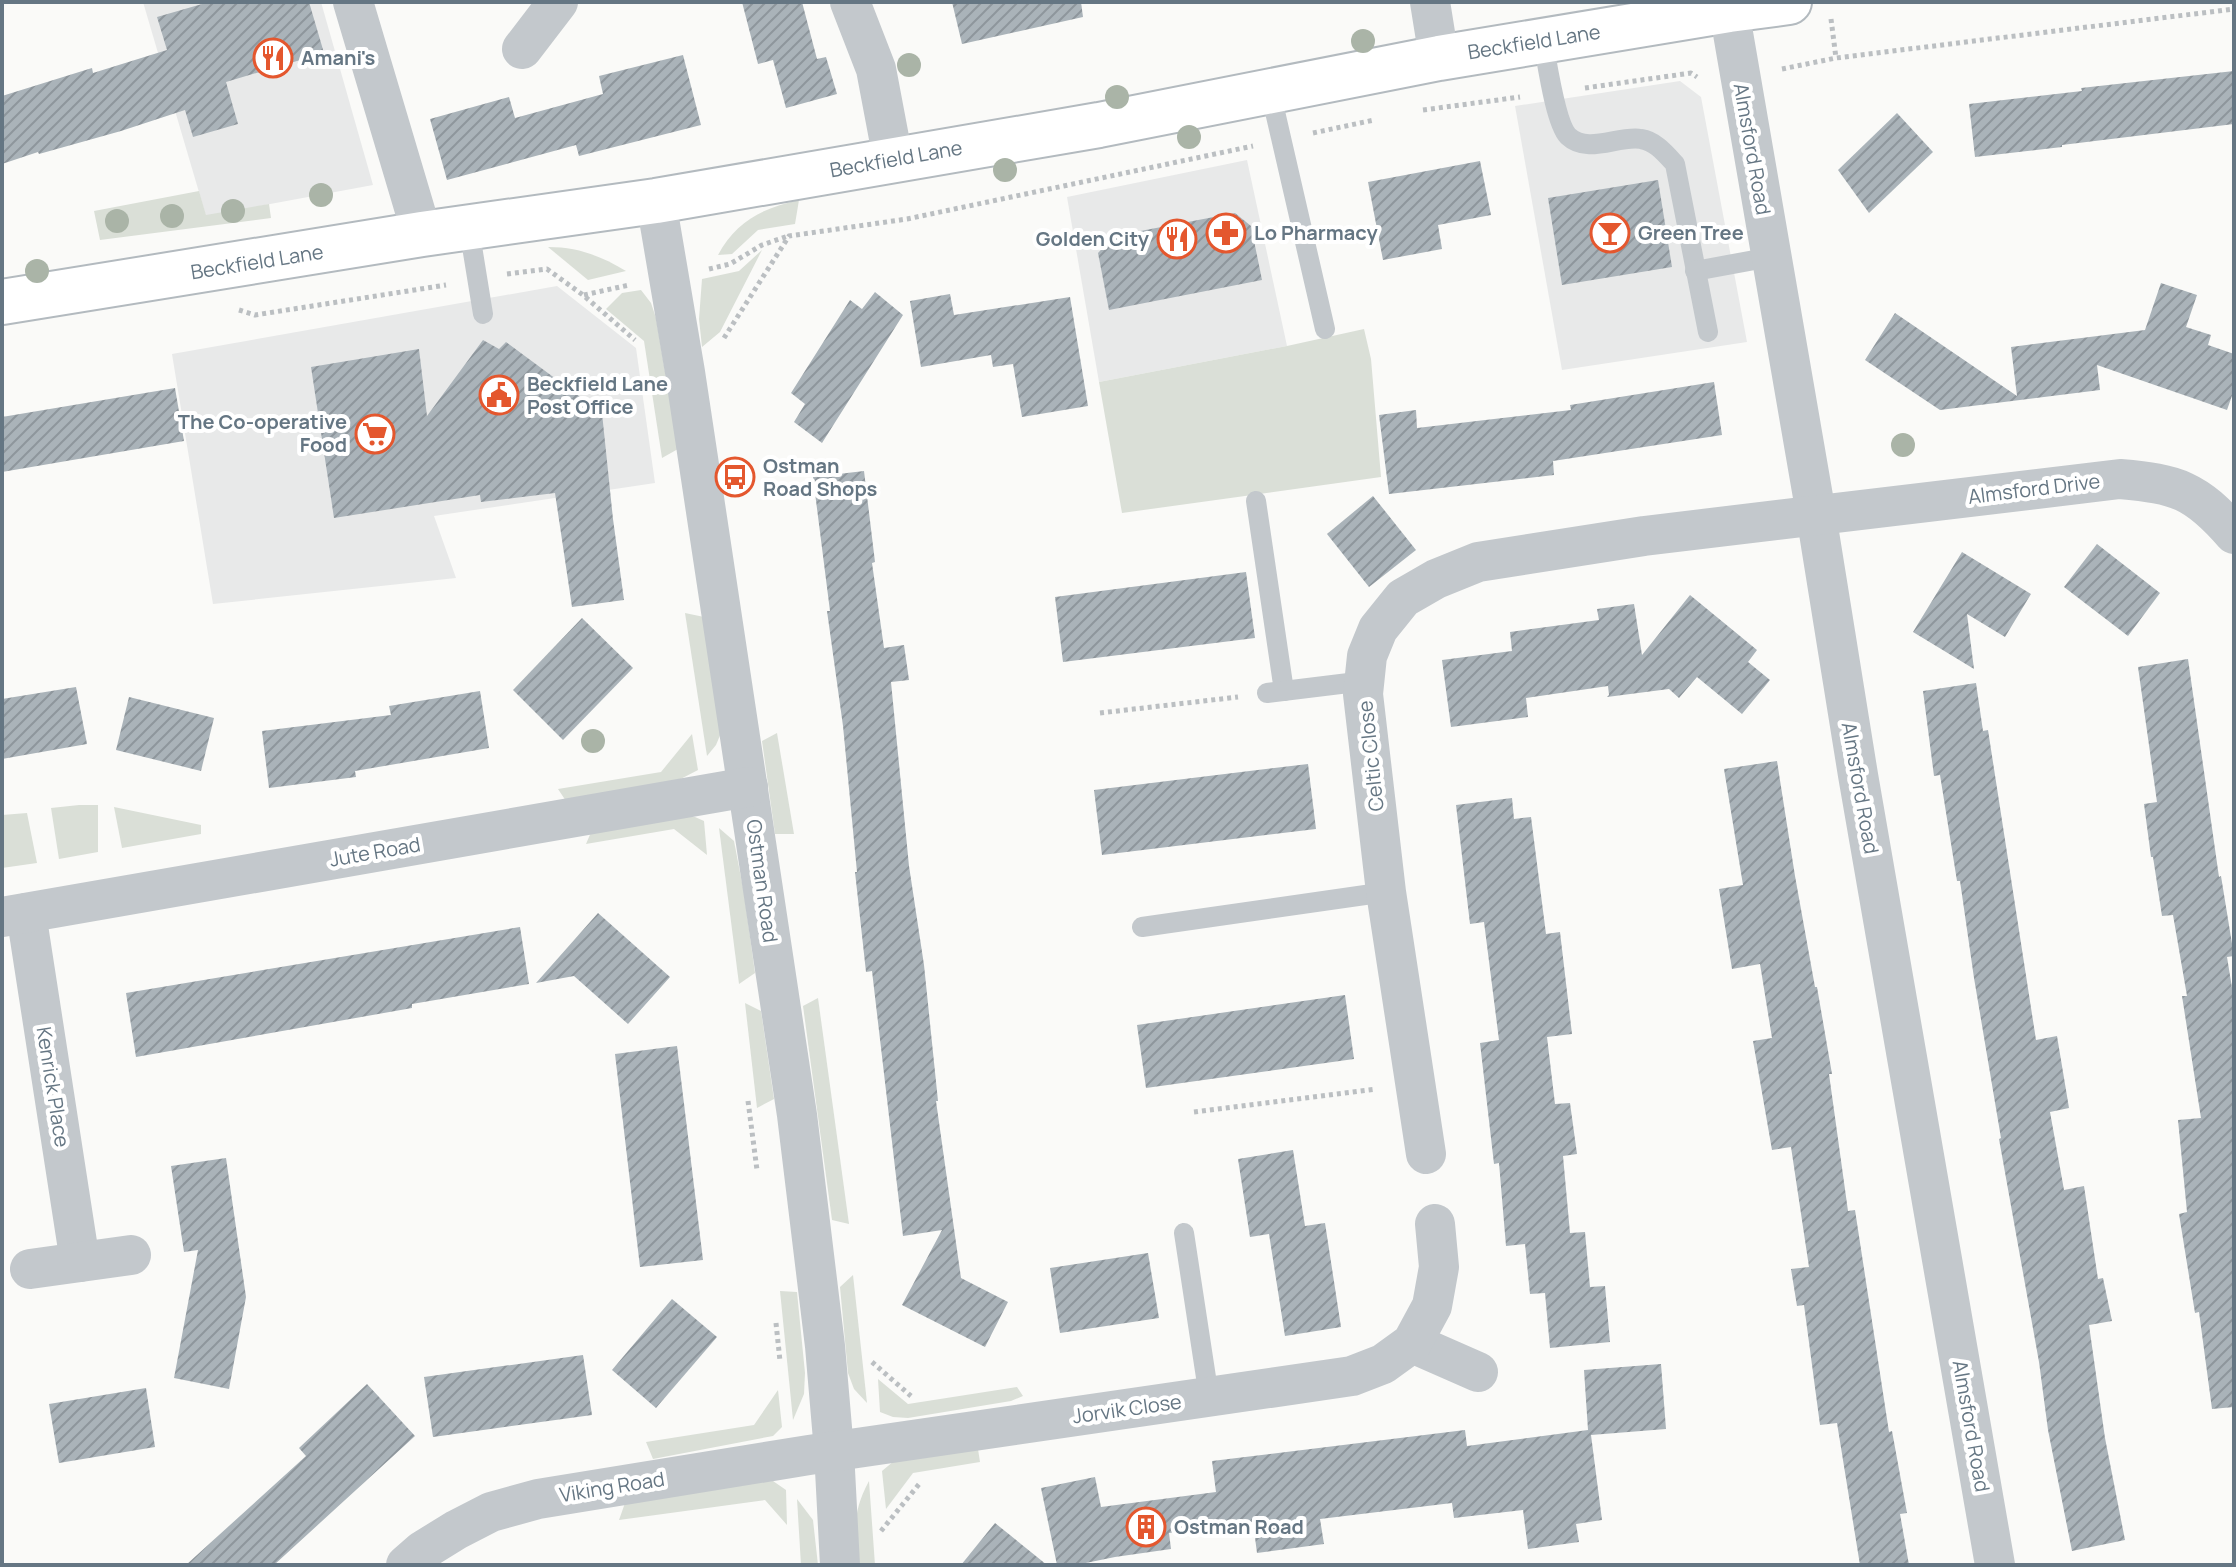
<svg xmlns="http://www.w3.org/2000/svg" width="2236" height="1567" font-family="Manrope,sans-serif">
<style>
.built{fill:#e8e9e9}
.grass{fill:#dadfd7}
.building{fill:url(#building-hatch)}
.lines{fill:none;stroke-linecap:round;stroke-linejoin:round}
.secondary-casing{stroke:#b3babf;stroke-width:48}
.path{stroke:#bbbfc2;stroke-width:5;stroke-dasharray:4 4;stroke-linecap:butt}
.lane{stroke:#c3c8cc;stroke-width:20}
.street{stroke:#c3c8cc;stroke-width:40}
.secondary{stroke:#fff;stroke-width:44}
.tree{fill:#aab4a7}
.labels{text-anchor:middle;stroke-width:8;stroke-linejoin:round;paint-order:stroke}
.street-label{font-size:20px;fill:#657683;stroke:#fff}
.poi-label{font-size:20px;font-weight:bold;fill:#657683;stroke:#fff;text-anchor:start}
</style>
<defs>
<pattern id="building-hatch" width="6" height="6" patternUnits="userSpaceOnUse" patternTransform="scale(2)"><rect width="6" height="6" fill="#aab3b9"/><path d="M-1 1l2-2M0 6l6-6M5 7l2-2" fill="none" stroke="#8e969c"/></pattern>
</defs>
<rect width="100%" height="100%" fill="#fafaf8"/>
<g class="built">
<polygon points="143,2 321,2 373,185 206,216"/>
<polygon points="1680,81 1701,97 1747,342 1562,370 1515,106"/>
<polygon points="1247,160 1287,346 1099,382 1067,197"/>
<polygon points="557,286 636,348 655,483 434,516 456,578 213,604 172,354"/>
</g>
<g class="grass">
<polygon points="199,191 206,215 269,204 271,218 100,240 94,211"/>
<path d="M799,200L795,224L758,230L732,254L718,255C736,221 763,208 799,200Z"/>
<path d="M548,247C578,247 601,256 626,271L588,280Z"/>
<polygon points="762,250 720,332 702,347 699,319 702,279 739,271"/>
<polygon points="641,290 651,303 656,318 678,449 662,458 644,341 606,309 622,293"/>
<polygon points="1364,329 1371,359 1381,477 1122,513 1099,382 1287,346"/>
<polygon points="685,613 704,617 721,733 716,745 707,756"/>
<polygon points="777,733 794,834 775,834 762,741"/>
<polygon points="692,734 698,770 671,784 566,801 558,789 661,772"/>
<polygon points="79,805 98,805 98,852 59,859 51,808"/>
<polygon points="114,807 201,825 201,834 122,848"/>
<polygon points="27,813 37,863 2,868 2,815"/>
<polygon points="675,816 695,817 704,821 707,855 674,829 586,844 592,830"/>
<polygon points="719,828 734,841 744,893 755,973 739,984"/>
<polygon points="818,998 849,1224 832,1220 803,1006"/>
<polygon points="745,1003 761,1011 774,1099 757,1108"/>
<polygon points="853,1275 867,1403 854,1389 848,1373 840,1287"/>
<polygon points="780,1291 797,1292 805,1373 804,1394 793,1420"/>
<polygon points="878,1379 908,1404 1017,1387 1023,1396 1011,1401 908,1418 893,1417 880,1412"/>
<polygon points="778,1390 782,1427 773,1436 653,1459 646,1442 754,1425"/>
<polygon points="978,1449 980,1462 913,1473 886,1509 882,1471 894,1461"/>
<polygon points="773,1481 786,1490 787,1525 765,1500 619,1520 625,1503 751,1482"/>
<path d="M869,1481L875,1565H858C856,1528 851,1515 869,1481Z"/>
<polygon points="797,1499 813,1520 818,1565 801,1565"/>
</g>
<g class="building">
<polygon points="209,2 309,2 324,53 226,82 238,124 193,137 185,110 121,131 39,154 38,152 2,164 2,96 92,68 93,73 167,50 157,17"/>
<polygon points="742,2 802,2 817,59 826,57 837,94 786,108 773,60 758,64"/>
<polygon points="952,2 1081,2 1083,17 962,44"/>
<polygon points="683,55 701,125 579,156 576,145 447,180 430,119 509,97 515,118 603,94 599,76"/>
<polygon points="2234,71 2234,124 2062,145 2062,147 1975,157 1969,104 2082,91 2081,88"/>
<polygon points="1897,113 1933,152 1869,213 1838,170"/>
<polygon points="1480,161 1491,215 1438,225 1442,249 1383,260 1368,182"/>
<polygon points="1658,180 1672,267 1562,285 1548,198"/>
<polygon points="1235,213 1251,226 1262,280 1109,310 1098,253 1114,236"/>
<polygon points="2161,283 2197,295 2186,327 2211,335 2208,345 2234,354 2234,390 2227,410 2097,365 2100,390 1940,410 1865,360 1895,313 2017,396 2011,347 2145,330"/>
<polygon points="875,292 903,315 822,443 794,422 805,404 791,393 850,300 862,309"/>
<polygon points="950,294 954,315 1070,297 1088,406 1022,417 1013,364 993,367 991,355 921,367 910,301"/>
<polygon points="483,340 499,349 506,342 602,413 613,519 624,600 572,607 555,493 481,502 480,495 334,518 311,367 419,349 427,416"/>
<polygon points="1714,382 1722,435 1553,461 1554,475 1389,494 1379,415 1416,410 1417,428 1571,410 1570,405"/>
<polygon points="175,388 184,441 2,472 2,417"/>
<polygon points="864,471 875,562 872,563 884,648 904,645 909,680 891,682 909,866 924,965 938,1101 936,1101 961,1278 1008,1302 985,1347 902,1305 942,1230 903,1236 872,971 866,972 855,872 857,872 843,726 827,611 830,611 813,477"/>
<polygon points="1373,496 1416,550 1369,587 1327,534"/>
<polygon points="2097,544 2160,593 2128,636 2064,587"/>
<polygon points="1962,552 2031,594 2005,637 1967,614 1974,669 1913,632"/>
<polygon points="1246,572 1255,638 1063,662 1055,597"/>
<polygon points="1690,595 1757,650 1748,662 1770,680 1742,714 1697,677 1679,698 1669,689 1607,697 1609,695 1608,686 1526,698 1528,717 1451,727 1442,660 1512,651 1510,632 1599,620 1597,609 1634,604 1642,655"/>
<polygon points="582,618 633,668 563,740 513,690"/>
<polygon points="2188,659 2219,877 2221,876 2234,956 2227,957 2234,1000 2234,1407 2212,1409 2199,1312 2195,1313 2179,1214 2187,1212 2178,1120 2201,1118 2182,996 2187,996 2173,915 2162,916 2153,857 2151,857 2144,804 2157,802 2138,667"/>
<polygon points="1976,683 1983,731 1988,730 2036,1040 2057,1036 2069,1108 2050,1112 2064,1190 2084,1186 2098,1279 2103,1278 2112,1321 2089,1325 2105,1438 2125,1540 2072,1551 2048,1430 2039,1362 1999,1139 2001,1138 1974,978 1960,881 1957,881 1940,775 1934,776 1923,691"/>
<polygon points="76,687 87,744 2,759 2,699"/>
<polygon points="480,691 489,748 355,771 356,777 269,788 262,731 391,715 389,706"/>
<polygon points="129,697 214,718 201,771 116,750"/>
<polygon points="1777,761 1795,876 1815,987 1817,987 1832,1074 1829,1074 1848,1211 1855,1210 1889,1432 1892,1431 1907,1513 1900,1514 1909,1565 1860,1565 1837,1423 1820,1425 1804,1305 1797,1306 1791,1269 1809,1267 1791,1147 1772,1150 1753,1041 1772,1038 1760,964 1732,969 1719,889 1743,885 1724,769"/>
<polygon points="1308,764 1316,829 1102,855 1094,790"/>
<polygon points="1512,798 1514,819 1531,817 1546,934 1560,932 1572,1034 1547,1037 1555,1104 1570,1103 1577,1154 1563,1156 1570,1233 1585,1232 1590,1287 1605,1286 1610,1342 1550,1348 1545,1293 1530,1294 1525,1244 1506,1246 1499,1163 1494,1164 1480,1043 1499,1040 1484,922 1470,924 1456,805"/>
<polygon points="598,913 670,977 628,1024 574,976 536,983"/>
<polygon points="520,927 529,984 412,1004 412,1008 136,1057 126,993"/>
<polygon points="1345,995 1354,1059 1146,1088 1137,1025"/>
<polygon points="677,1046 703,1260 640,1267 615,1054"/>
<polygon points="1293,1150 1305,1226 1325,1223 1341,1327 1285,1336 1269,1234 1250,1237 1238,1159"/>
<polygon points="226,1158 246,1297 229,1389 174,1378 198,1250 184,1252 171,1166"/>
<polygon points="1148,1253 1159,1318 1060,1333 1050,1268"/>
<polygon points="672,1299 717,1337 656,1408 612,1370"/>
<polygon points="583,1355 592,1415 433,1437 424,1377"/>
<polygon points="1661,1364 1666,1429 1591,1435 1602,1520 1576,1524 1579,1542 1528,1549 1523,1510 1454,1518 1452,1503 1320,1519 1324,1544 1257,1553 1253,1522 1169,1533 1171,1549 1115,1557 1076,1565 1057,1565 1041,1488 1095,1477 1101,1507 1216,1492 1212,1461 1465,1430 1467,1446 1588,1430 1584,1370"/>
<polygon points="367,1384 415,1436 274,1565 186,1565 306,1456 299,1448"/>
<polygon points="146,1388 155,1447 59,1463 49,1404"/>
<polygon points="995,1523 1047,1565 961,1565"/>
</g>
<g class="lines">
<g class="secondary-casing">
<polyline id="secondary" points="2,302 422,234 656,201 1099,125 1439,58 1729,10 1789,2"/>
</g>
<g class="path">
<polyline points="1831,19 1836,58"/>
<polyline points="1782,69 1836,58 2234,9"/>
<polyline points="1585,88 1691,73 1697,77"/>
<polyline points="1423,110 1520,97"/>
<polyline points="1313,133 1374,120"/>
<polyline points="709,269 730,264 762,245 788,236"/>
<polyline points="507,274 547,269 583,295 635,340"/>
<polyline points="584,295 629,285"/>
<polyline points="239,310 255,315 446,285"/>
<polyline points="724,338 789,236 907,219 1253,146"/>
<polyline points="1100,713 1238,697"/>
<polyline points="748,1101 757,1170"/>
<polyline points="1194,1112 1376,1089"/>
<polyline points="776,1323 780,1361"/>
<polyline points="872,1362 911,1396"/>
<polyline points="881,1531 920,1483"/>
</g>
<g class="lane">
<path d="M1543,41C1547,61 1555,122 1568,136C1588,155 1618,135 1641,139C1655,141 1665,153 1675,164L1708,332"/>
<polyline points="1270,90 1325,329"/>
<polyline points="469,228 483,314"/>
<polyline points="1695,271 1771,257"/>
<polyline points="1256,501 1284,691"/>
<polyline points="1267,693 1365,681"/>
<polyline points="1142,927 1386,892"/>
<polyline points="1184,1233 1209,1397"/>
</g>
<g class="street">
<polyline points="353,2 422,234"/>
<polyline points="850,2 876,69 893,159"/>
<polyline points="1430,2 1439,58"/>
<polyline points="1729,10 1816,514 1858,775 1995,1565"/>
<polyline points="522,49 558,2"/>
<polyline points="656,201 685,372 797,1115 825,1346 834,1451 840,1565"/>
<polyline points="26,913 80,1262"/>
<polyline points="2,917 748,787"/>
<path d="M1426,1154L1386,892L1363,694L1367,656L1378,629L1403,598L1436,579L1478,562L1644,536L2120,479C2177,484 2196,490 2234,534"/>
<polyline points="30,1269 131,1255"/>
<polyline points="1412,1343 1478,1372"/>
<polyline points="406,1565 422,1551 456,1530 491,1512 538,1499 809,1455 1352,1376 1383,1364 1412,1343 1432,1306 1439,1267 1435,1224"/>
</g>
<use href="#secondary" class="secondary"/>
</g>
<g class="tree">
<circle cx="1363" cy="41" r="12"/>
<circle cx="909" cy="65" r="12"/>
<circle cx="1117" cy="97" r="12"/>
<circle cx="1189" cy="137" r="12"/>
<circle cx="1005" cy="170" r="12"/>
<circle cx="321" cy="195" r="12"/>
<circle cx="233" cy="211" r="12"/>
<circle cx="172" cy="216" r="12"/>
<circle cx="117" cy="221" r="12"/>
<circle cx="37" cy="271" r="12"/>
<circle cx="1903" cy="445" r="12"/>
<circle cx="593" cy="741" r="12"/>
</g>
<defs>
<g id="restaurant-ring" transform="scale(2)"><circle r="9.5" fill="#fff" stroke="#e4572e" stroke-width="1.5"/><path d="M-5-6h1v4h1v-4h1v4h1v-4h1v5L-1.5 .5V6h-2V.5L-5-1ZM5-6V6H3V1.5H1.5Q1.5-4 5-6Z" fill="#e4572e"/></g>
<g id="pharmacy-ring" transform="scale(2)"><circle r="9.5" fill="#fff" stroke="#e4572e" stroke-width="1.5"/><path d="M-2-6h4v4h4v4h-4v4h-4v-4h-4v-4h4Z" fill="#e4572e"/></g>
<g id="bar-ring" transform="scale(2)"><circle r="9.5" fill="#fff" stroke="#e4572e" stroke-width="1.5"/><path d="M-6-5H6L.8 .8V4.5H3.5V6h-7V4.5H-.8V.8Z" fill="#e4572e"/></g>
<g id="civic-ring" transform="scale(2)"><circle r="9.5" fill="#fff" stroke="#e4572e" stroke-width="1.5"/><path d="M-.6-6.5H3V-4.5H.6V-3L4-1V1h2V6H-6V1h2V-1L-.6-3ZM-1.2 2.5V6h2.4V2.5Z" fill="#e4572e"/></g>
<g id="supermarket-ring" transform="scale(2)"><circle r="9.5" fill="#fff" stroke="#e4572e" stroke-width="1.5"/><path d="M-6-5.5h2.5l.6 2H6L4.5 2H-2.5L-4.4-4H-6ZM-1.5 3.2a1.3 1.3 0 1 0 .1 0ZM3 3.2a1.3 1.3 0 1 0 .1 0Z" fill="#e4572e"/></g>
<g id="bus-ring" transform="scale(2)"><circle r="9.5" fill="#fff" stroke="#e4572e" stroke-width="1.5"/><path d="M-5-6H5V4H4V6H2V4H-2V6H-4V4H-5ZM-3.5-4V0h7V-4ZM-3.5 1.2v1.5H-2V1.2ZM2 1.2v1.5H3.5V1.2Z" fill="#e4572e"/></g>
<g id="building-ring" transform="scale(2)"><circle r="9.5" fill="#fff" stroke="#e4572e" stroke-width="1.5"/><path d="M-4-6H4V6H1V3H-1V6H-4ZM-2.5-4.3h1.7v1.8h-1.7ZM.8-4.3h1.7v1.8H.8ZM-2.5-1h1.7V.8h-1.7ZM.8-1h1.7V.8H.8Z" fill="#e4572e"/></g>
</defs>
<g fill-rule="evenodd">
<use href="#restaurant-ring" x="273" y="58"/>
<use href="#pharmacy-ring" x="1226" y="233"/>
<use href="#bar-ring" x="1610" y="233"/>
<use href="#restaurant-ring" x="1177" y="239"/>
<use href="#civic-ring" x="499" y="395"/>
<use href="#supermarket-ring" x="375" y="434"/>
<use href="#bus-ring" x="735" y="477"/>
<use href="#building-ring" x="1146" y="1527"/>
</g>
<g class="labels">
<g class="street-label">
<text transform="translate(1534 42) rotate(-9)" y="7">Beckfield Lane</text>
<text transform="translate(1752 149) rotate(80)" y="7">Almsford Road</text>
<text transform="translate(896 159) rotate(-10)" y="7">Beckfield Lane</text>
<text transform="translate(257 262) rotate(-9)" y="7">Beckfield Lane</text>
<text transform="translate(2034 489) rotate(-7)" y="7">Almsford Drive</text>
<text transform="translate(1371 756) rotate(-96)" y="7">Celtic Close</text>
<text transform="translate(1860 788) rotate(80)" y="7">Almsford Road</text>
<text transform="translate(375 852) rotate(-10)" y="7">Jute Road</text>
<text transform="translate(762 881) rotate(82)" y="7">Ostman Road</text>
<text transform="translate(53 1087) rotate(81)" y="7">Kenrick Place</text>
<text transform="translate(1127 1409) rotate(-8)" y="7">Jorvik Close</text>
<text transform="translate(1971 1426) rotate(80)" y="7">Almsford Road</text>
<text transform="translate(612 1487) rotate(-9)" y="7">Viking Road</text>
</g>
<g class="poi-label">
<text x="301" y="65">Amani's</text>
<text x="1254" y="240">Lo Pharmacy</text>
<text x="1638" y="240">Green Tree</text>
<text x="1149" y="246" text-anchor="end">Golden City</text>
<text x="527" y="391">Beckfield Lane<tspan x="527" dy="23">Post Office</tspan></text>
<text x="347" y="429" text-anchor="end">The Co-operative<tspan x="347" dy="23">Food</tspan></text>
<text x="763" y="473">Ostman<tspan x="763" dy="23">Road Shops</tspan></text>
<text x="1174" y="1534">Ostman Road</text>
</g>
</g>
<rect width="2236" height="1567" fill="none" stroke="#657683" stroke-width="8"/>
</svg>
